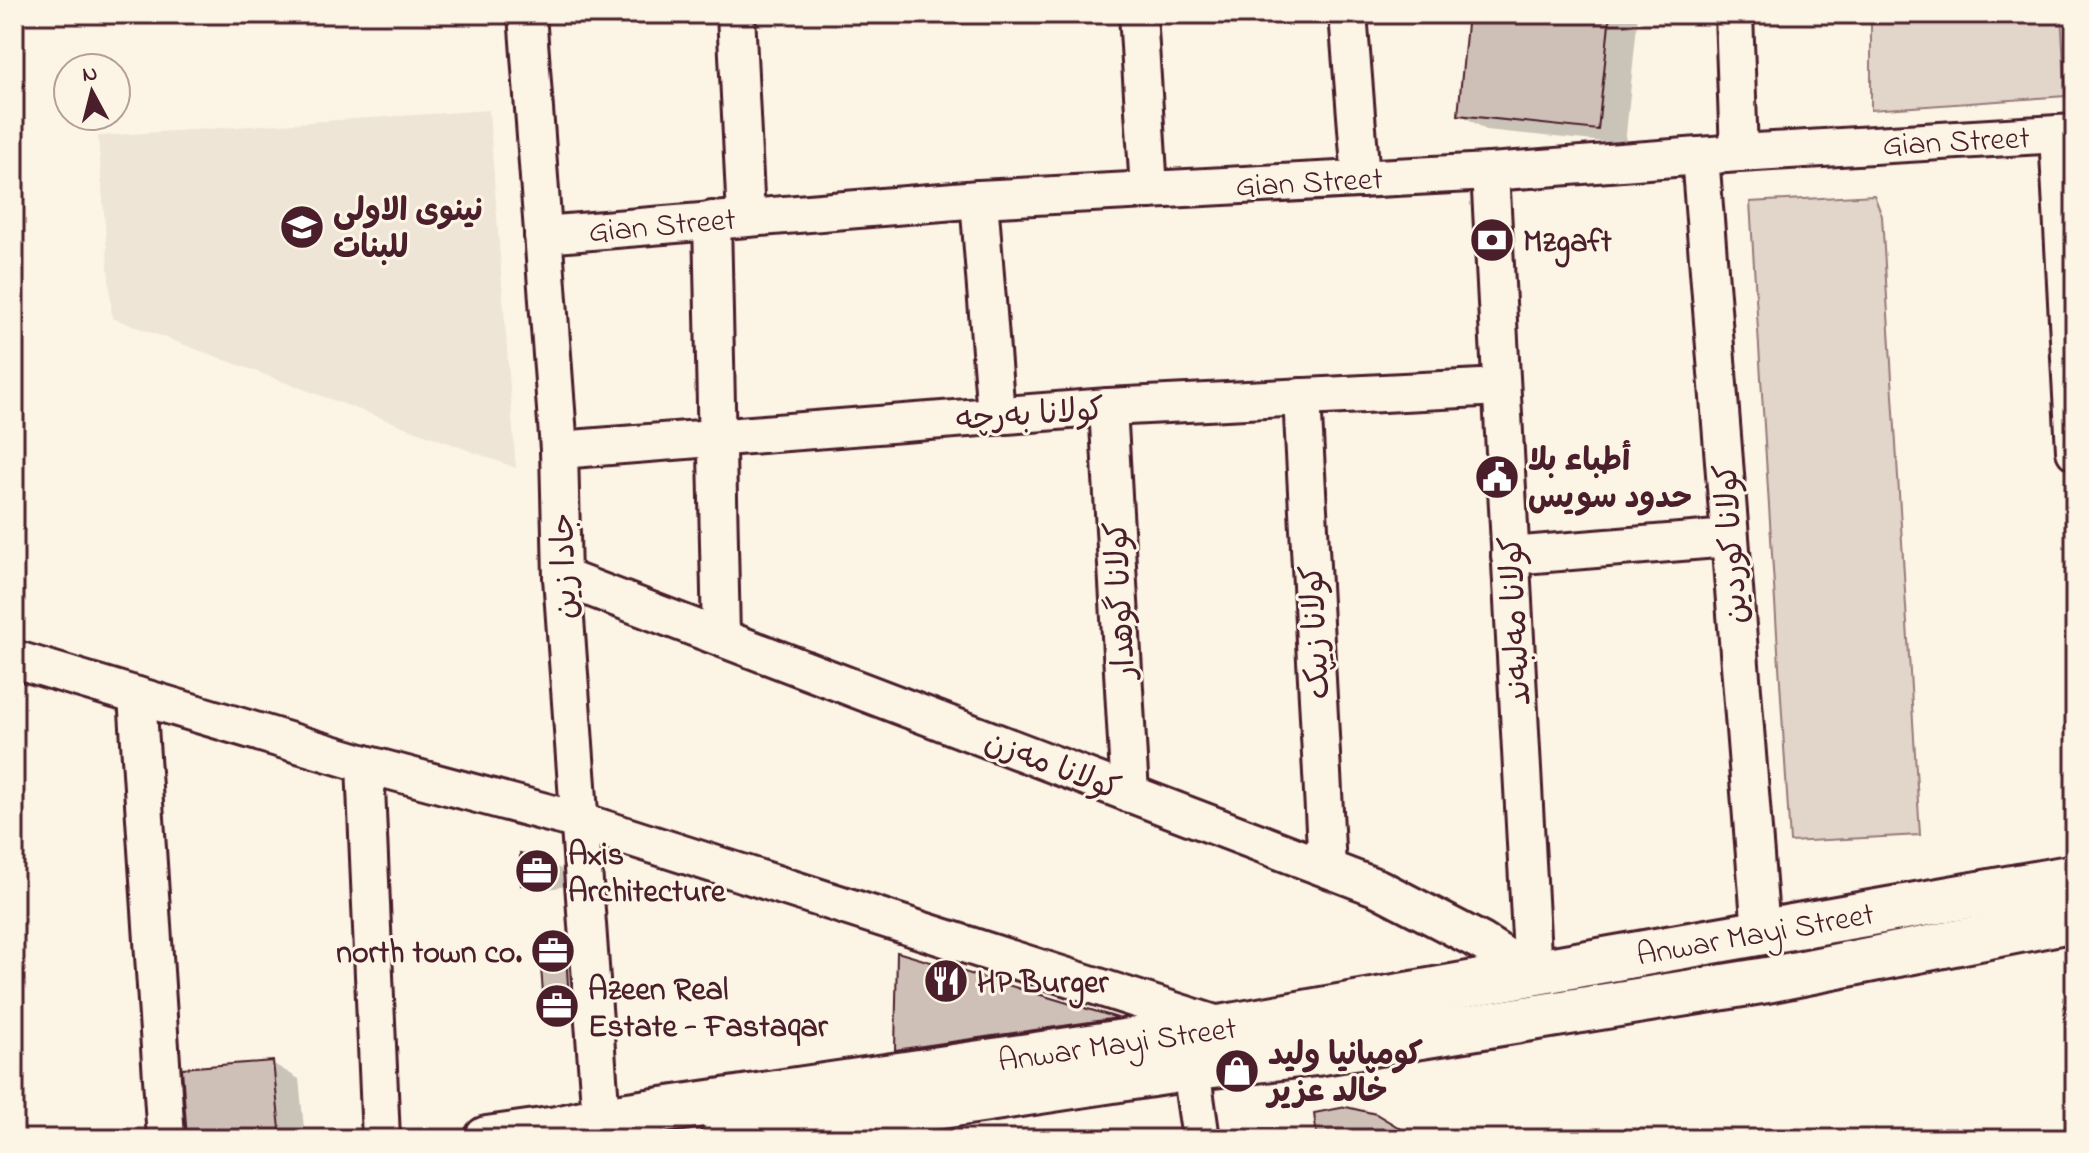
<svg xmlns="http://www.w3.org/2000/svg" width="2089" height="1153" font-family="'Indie Flower','Playpen Sans Arabic',sans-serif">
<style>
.built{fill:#eee5d7}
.green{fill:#e2d5ca;stroke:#967a7a;stroke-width:2}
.shadow{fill:#0003}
.building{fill:#cfc0b7;stroke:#4a1f2b;stroke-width:2}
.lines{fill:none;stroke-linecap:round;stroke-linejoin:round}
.minor-casing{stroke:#4a1f2b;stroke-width:42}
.major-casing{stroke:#4a1f2b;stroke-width:50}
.minor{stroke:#fcf5e5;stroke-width:36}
.major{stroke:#fcf5e5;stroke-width:44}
.labels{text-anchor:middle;stroke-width:6;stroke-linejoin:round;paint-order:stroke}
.street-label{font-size:32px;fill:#4a1f2b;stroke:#fcf5e5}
.poi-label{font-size:32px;font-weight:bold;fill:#4a1f2b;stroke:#fcf5e5;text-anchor:start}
</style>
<rect width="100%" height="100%" fill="#fcf5e5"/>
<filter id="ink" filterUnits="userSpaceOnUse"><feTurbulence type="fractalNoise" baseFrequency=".0125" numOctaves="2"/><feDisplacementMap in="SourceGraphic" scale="16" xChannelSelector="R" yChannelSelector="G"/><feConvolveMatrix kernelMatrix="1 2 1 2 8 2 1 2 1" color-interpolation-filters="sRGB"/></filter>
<g filter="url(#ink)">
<polygon class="built" points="489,110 516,468 112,318 98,136"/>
<g class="green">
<polygon points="1871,14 2061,14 2066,96 1871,110"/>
<polygon points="1874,195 1882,216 1920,835 1790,842 1750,202"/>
</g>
<g class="shadow">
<polygon points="1470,14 1638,14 1625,144 1486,130 1460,114"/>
<polygon points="553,865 566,872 566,886 537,891 523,884"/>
<polygon points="565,943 571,947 575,1017 553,1019 547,1016"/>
<polygon points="899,954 1117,1019 1140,1033 924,1065 897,1049"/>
<polygon points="272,1063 299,1079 305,1139 189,1139"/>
</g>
<g class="building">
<polygon points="1468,14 1610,14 1598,130 1458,115"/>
<polygon points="520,853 554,863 553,879 521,885"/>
<polygon points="565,941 570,1015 545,1017 539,943"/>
<polygon points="897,952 1118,1018 895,1050"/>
<polygon points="273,1061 281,1139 187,1139 182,1068"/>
<polygon points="1346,1107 1376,1114 1418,1139 1317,1139 1314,1113"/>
</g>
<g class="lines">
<g class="minor-casing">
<g id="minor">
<polyline points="527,14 559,450 562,577 601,1119"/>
<polyline points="736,14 746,217"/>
<polyline points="1138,14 1149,190"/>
<polyline points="1348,14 1361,179"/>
<polyline points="1734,14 1739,153"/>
<polyline points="2058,134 2075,451"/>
<polyline points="1700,156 1761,932"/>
<polyline points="1490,172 1533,974"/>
<polyline points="979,199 996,415"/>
<polyline points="712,220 721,637"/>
<polyline points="543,235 979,199 1490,172 1739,153 2075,133"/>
<polyline points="1302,397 1327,867"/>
<polyline points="1108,407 1130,794"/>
<polyline points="559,450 1108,407 1501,387"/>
<polyline points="1510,556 1729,538"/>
<polyline points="562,577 1378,888 1482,942 1533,974"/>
<polyline points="14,659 365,764 579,821 1224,1027"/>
<polyline points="137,696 166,1139"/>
<polyline points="365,764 381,1139"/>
<polyline points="1191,1069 1201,1139"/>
</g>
</g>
<g class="major-casing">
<g id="major">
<polyline points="487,1139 557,1129 601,1119 1225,1027 2075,877"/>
<polyline points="723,1139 1205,1066 1316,1053 1767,980 2075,919"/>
</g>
</g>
<use href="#minor" class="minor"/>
<use href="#major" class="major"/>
</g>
</g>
<defs>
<g id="school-disc" transform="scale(2.3)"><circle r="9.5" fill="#4a1f2b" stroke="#fcf5e5"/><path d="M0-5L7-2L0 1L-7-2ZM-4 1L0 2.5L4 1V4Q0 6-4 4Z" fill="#fff"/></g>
<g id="bank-disc" transform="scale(2.3)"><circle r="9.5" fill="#4a1f2b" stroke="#fcf5e5"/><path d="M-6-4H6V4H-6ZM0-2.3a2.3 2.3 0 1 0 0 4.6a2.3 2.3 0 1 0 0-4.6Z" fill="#fff"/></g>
<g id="civic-disc" transform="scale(2.3)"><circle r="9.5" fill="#4a1f2b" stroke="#fcf5e5"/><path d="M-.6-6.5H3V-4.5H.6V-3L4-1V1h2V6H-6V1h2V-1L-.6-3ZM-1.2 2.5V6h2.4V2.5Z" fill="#fff"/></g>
<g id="office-disc" transform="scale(2.3)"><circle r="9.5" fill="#4a1f2b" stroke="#fcf5e5"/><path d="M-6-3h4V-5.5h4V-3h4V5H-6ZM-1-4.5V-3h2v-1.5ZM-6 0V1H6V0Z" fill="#fff"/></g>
<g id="restaurant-disc" transform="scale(2.3)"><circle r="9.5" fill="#4a1f2b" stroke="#fcf5e5"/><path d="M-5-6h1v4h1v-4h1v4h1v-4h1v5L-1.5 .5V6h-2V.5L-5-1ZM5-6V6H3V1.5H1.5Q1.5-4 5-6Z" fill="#fff"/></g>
<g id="shop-disc" transform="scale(2.3)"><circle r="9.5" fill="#4a1f2b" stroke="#fcf5e5"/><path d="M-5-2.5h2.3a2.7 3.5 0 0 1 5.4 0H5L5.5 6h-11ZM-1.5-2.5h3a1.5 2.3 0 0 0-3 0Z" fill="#fff"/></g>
</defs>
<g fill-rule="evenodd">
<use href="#school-disc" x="302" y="227"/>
<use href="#bank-disc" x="1492" y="240"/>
<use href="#civic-disc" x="1497" y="477"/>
<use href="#office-disc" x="537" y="871"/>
<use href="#office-disc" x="553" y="951"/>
<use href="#restaurant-disc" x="946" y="981"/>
<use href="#office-disc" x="557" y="1006"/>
<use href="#shop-disc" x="1237" y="1071"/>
</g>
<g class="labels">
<g class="street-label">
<text transform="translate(1956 140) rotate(-3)" y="11">Gian Street</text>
<text transform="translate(1309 181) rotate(-3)" y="11">Gian Street</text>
<text transform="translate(662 224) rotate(-5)" y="11">Gian Street</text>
<text transform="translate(1030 413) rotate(-4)" y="11">کولانا بەرچە</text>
<text transform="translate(1730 544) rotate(-94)" y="11">کولانا کوردین</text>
<text transform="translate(563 566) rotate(-92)" y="11">جادا زین</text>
<text transform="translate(1119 600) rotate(-93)" y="11">کولانا گوهدار</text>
<text transform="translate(1514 621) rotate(-93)" y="11">کولانا مەلبەند</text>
<text transform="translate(1314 632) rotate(-93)" y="11">کولانا زیپک</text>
<text transform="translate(1053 764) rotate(21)" y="11">کولانا مەزن</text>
<text transform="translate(1755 933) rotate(-10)" y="11">Anwar Mayi Street</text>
<text transform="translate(1117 1043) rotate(-8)" y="11">Anwar Mayi Street</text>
</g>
<g class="poi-label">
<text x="333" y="220">نينوى الاولى<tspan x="333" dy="37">للبنات</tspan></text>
<text x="1523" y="251">Mzgaft</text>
<text x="1528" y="470">أطباء بلا<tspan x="1528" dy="37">حدود سويس</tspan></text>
<text x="568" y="864">Axis<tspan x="568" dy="37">Architecture</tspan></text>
<text x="522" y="962" text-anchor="end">north town co.</text>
<text x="977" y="992">HP Burger</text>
<text x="588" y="999">Azeen Real<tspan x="588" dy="37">Estate - Fastaqar</tspan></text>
<text x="1268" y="1064">كومپانيا وليد<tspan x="1268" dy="37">خالد عزير</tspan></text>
</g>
</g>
<rect width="2089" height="1153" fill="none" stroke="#fcf5e5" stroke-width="48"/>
<rect x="24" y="24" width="2041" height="1105" fill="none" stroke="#4a1f2b" stroke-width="3" filter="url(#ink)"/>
<g transform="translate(92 92) rotate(353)"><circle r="38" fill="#fcf5e5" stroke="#b59f9b" stroke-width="2"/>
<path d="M0-6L14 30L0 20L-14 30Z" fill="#4a1f2b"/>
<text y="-12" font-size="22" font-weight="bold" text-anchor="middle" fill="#4a1f2b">N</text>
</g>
</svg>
